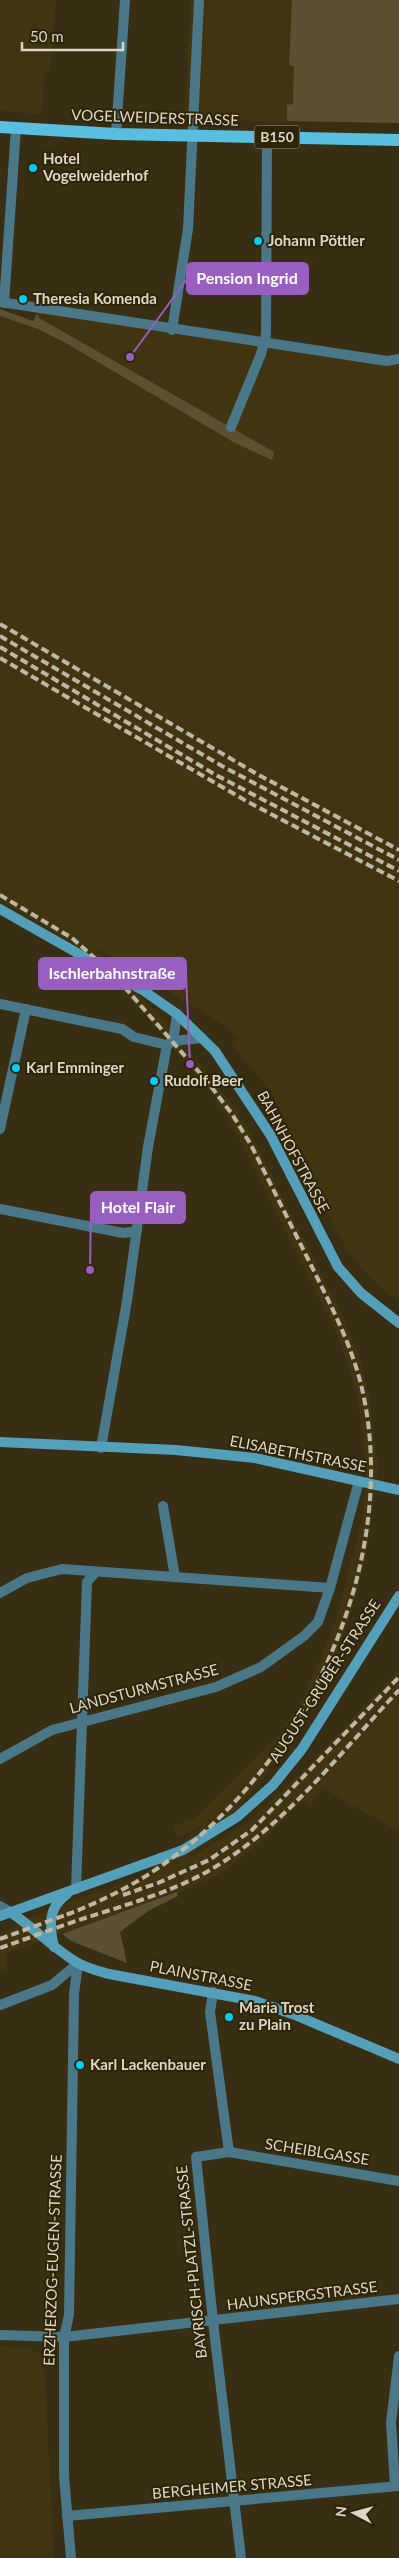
<svg xmlns="http://www.w3.org/2000/svg" width="399" height="2558" font-family="Lato,sans-serif">
<style>
.built{fill:#413511}
.green{fill:#5b5031}
.lines{fill:none;stroke-linecap:round;stroke-linejoin:round}
.street{stroke:#4a7888;stroke-width:10}
.secondary{stroke:#54a0ba;stroke-width:10}
.primary{stroke:#59bfe0;stroke-width:12}
.rail{stroke:#beb7a5;stroke-width:4;stroke-dasharray:8 4;stroke-linecap:butt}
.poi-dot{fill:#01cbf9;stroke:#2e2408;stroke-width:2}
.labels{text-anchor:middle;stroke-width:4;stroke-linejoin:round;paint-order:stroke}
.shield{fill:#2e2408;stroke:#a8a18e;stroke-width:1}
.shield-label{font-size:14px;font-weight:bold;fill:#ddd7c7}
.street-label{font-size:15px;fill:#ddd7c7;stroke:#2e2408}
.poi-label{font-size:15px;font-weight:bold;fill:#ddd7c7;stroke:#2e2408;text-anchor:start}
.leader{fill:none;stroke:#985fc1;stroke-width:2}
.callout-dot{fill:#985fc1;stroke:#2e2408;stroke-width:2}
.callout{fill:#985fc1;stroke:#985fc1;stroke-width:2}
.callout-label{font-size:16px;text-anchor:middle;font-weight:bold;fill:#fff}
</style>
<rect width="100%" height="100%" fill="#382e13"/>
<g class="built">
<polygon points="0,0 56,0 50,70 44,74 42,115 0,110"/>
<polygon points="191,0 399,0 399,123 184,120"/>
<polygon points="47,310 399,365 399,1301 383,1291 356,1263 337,1232 306,1171 272,1093 231,1044 237,1040 229,1028 92,946 160,1016 233,1105 250,1132 339,1309 358,1352 369,1395 378,1467 367,1551 353,1607 336,1656 313,1703 289,1744 240,1806 191,1856 202,1851 248,1822 302,1772 399,1669 399,1832 322,1788 311,1806 303,1800 262,1841 220,1874 181,1891 7,1953 6,1969 0,1971 0,1935 30,1917 144,1875 202,1826 177,1837 173,1825 194,1819 272,1741 276,1740 303,1698 336,1620 359,1532 364,1502 366,1468 358,1398 348,1363 331,1321 229,1120 208,1089 158,1030 110,978 77,946 0,900 0,316 38,329 39,318 37,313"/>
<polygon points="0,2346 31,2348 44,2357 54,2558 0,2558"/>
</g>
<g class="green">
<polygon points="292,0 399,0 399,123 287,121 287,105 293,104 294,66 289,65"/>
<polygon points="0,309 33,321 37,313 39,318 274,452 272,460 235,443 64,342 38,329 0,316"/>
<polygon points="177,1892 178,1896 148,1911 120,1932 127,1963 71,1941 62,1934"/>
</g>
<g class="lines">
<g class="street">
<polyline points="116,134 125,0"/>
<polyline points="0,302 387,361 399,359"/>
<polyline points="4,303 16,128"/>
<polyline points="172,330 188,229 199,0"/>
<polyline points="231,427 261,354 266,334 267,137"/>
<polyline points="0,1004 122,1029 134,1037 167,1045 173,1041 202,1038"/>
<polyline points="173,1041 177,1014"/>
<polyline points="0,1129 26,1009"/>
<polyline points="0,1209 123,1233 137,1231"/>
<polyline points="101,1448 127,1301 148,1147 167,1045"/>
<polyline points="163,1506 175,1577"/>
<polyline points="0,1593 27,1578 62,1569 330,1588"/>
<polyline points="0,1759 52,1730 216,1687 261,1667 304,1636 318,1622 330,1588 359,1481"/>
<polyline points="76,1889 87,1582 95,1573"/>
<polyline points="0,1906 10,1912"/>
<polyline points="213,1992 210,2012 229,2152 196,2157 213,2321 241,2558"/>
<polyline points="0,2005 52,1985 77,1964"/>
<polyline points="229,2152 399,2181"/>
<polyline points="0,2335 64,2337 399,2299"/>
<polyline points="395,2486 391,2423 399,2356"/>
<polyline points="67,2516 399,2486"/>
<polyline points="71,2558 64,2476 64,2337 69,2315 74,1994 78,1963"/>
</g>
<g class="secondary">
<polyline points="0,909 144,991 177,1014 215,1051 271,1136 338,1267 361,1293 399,1323"/>
<polyline points="0,1442 176,1450 255,1458 399,1490"/>
<path d="M10,1912C33,1927 52,1947 76,1962C86,1968 98,1971 109,1974L255,2001L295,2015L399,2059"/>
<polyline points="0,1916 183,1850 237,1817 273,1785 302,1749 399,1596"/>
<path d="M54,1947C49,1926 48,1907 67,1894"/>
</g>
<polyline class="primary" points="0,127 116,134 399,140"/>
<g class="rail">
<polyline points="0,624 257,774 399,850"/>
<polyline points="0,636 222,766 399,860"/>
<polyline points="0,647 216,775 399,871"/>
<polyline points="0,658 248,802 399,881"/>
<path d="M0,895L72,938L114,975L206,1080L232,1114L251,1145C271,1185 291,1225 311,1265C332,1308 355,1351 364,1398C398,1566 305,1763 168,1861C137,1884 102,1901 66,1915"/>
<polyline points="123,1895 158,1883 209,1860 252,1830 399,1677"/>
<polyline points="0,1939 71,1913"/>
<path d="M0,1948C26,1939 52,1929 79,1920C122,1906 170,1893 210,1870C285,1826 340,1753 399,1690"/>
</g>
</g>
<g class="poi-dot">
<circle cx="33" cy="168" r="5"/>
<circle cx="258" cy="241" r="5"/>
<circle cx="23" cy="299" r="5"/>
<circle cx="16" cy="1068" r="5"/>
<circle cx="154" cy="1081" r="5"/>
<circle cx="229" cy="2017" r="5"/>
<circle cx="80" cy="2065" r="5"/>
</g>
<g class="labels">
<rect class="shield" x="254.5" y="125.5" width="45" height="23" rx="4"/>
<g class="shield-label">
<text x="277" y="142">B150</text>
</g>
<g class="street-label">
<text transform="translate(155 118) rotate(2)" y="5">VOGELWEIDERSTRASSE</text>
<text transform="translate(293 1152) rotate(62)" y="5">BAHNHOFSTRASSE</text>
<text transform="translate(298 1454) rotate(11)" y="5">ELISABETHSTRASSE</text>
<text transform="translate(325 1681) rotate(-57)" y="5">AUGUST-GRUBER-STRASSE</text>
<text transform="translate(144 1689) rotate(-15)" y="5">LANDSTURMSTRASSE</text>
<text transform="translate(201 1976) rotate(11)" y="5">PLAINSTRASSE</text>
<text transform="translate(317 2152) rotate(9)" y="5">SCHEIBLGASSE</text>
<text transform="translate(53 2260) rotate(-88)" y="5">ERZHERZOG-EUGEN-STRASSE</text>
<text transform="translate(192 2262) rotate(-96)" y="5">BAYRISCH-PLATZL-STRASSE</text>
<text transform="translate(302 2296) rotate(-7)" y="5">HAUNSPERGSTRASSE</text>
<text transform="translate(232 2487) rotate(-5)" y="5">BERGHEIMER STRASSE</text>
</g>
<g class="poi-label">
<text x="43" y="164">Hotel<tspan x="43" dy="17">Vogelweiderhof</tspan></text>
<text x="268" y="246">Johann Pöttler</text>
<text x="33" y="304">Theresia Komenda</text>
<text x="26" y="1073">Karl Emminger</text>
<text x="164" y="1086">Rudolf Beer</text>
<text x="239" y="2013">Maria Trost<tspan x="239" dy="17">zu Plain</tspan></text>
<text x="90" y="2070">Karl Lackenbauer</text>
</g>
</g>
<path class="leader" d="M130 357L187 279M190 1064L186 974M90 1270L91 1207"/>
<g class="callout-dot">
<circle cx="130" cy="357" r="5"/>
<circle cx="190" cy="1064" r="5"/>
<circle cx="90" cy="1270" r="5"/>
</g>
<g class="callout">
<rect x="187" y="263" width="121" height="31" rx="5"/>
<rect x="39" y="958" width="147" height="31" rx="5"/>
<rect x="91" y="1192" width="94" height="31" rx="5"/>
</g>
<g class="callout-label">
<text x="247" y="284">Pension Ingrid</text>
<text x="112" y="979">Ischlerbahnstraße</text>
<text x="138" y="1213">Hotel Flair</text>
</g>
<g transform="translate(354 2513) rotate(276)" stroke="#2e2408" stroke-width="4" paint-order="stroke">
<path d="M0-4L9 19L0 12L-9 19Z" fill="#ddd7c7"/>
<text y="-8" font-size="14" font-weight="bold" text-anchor="middle" fill="#ddd7c7">N</text>
</g>
<path d="M22 42v8h101v-8" fill="none" stroke="#ddd7c7" stroke-width="2.5"/>
<text x="30" y="42" font-size="15" fill="#ddd7c7" stroke="#2e2408" stroke-width="4" paint-order="stroke">50 m</text>
</svg>
